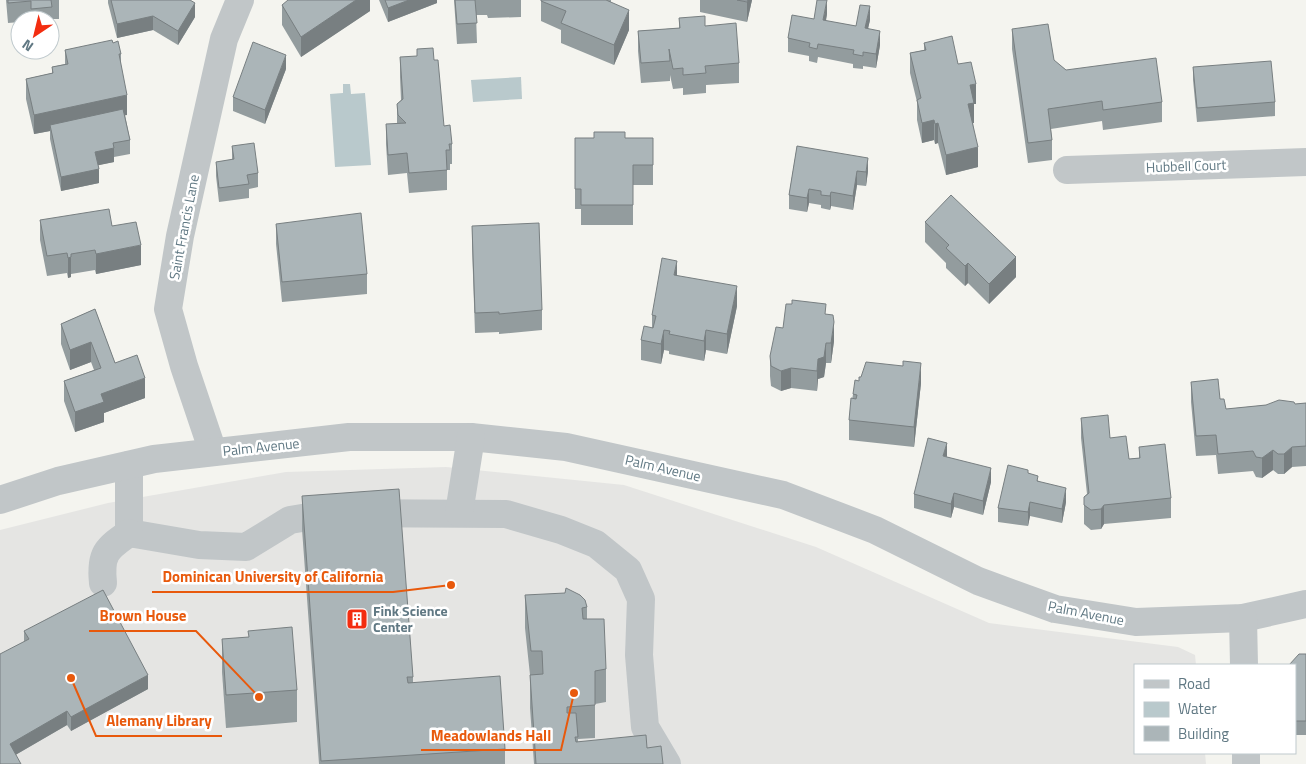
<svg xmlns="http://www.w3.org/2000/svg" width="1306" height="764" font-family="'Titillium Web',sans-serif">
<style>
.built{fill:#e5e5e3}
.water{fill:#b9c9cc}
.lines{fill:none;stroke-linecap:round;stroke-linejoin:round}
.minor{stroke:#c1c6c8;stroke-width:28}
.wall{fill:#939c9e}
.shaded-wall{fill:#787f81}
.building{fill:#abb5b8;stroke:#787f81}
.labels{text-anchor:middle;stroke-width:5;stroke-linejoin:round;paint-order:stroke}
.street-label{font-size:14px;fill:#607883;stroke:#fff}
.poi-label{font-size:14px;font-weight:bold;fill:#607883;stroke:#fff;text-anchor:start}
.leader{fill:none;stroke:#e8590c;stroke-width:2}
.callout-dot{fill:#e8590c;stroke:#fff;stroke-width:2}
.callout-label{font-size:15px;text-anchor:middle;font-weight:bold;fill:#e8590c;stroke:#fff;stroke-width:5;stroke-linejoin:round;paint-order:stroke}
</style>
<rect width="100%" height="100%" fill="#f4f4ef"/>
<polygon class="built" points="446,467 624,485 816,547 989,623 1178,647 1195,655 1196,665 1135,665 1135,753 1205,753 1206,764 0,764 0,530 108,503 286,472"/>
<g class="water">
<polygon points="521,77 522,99 473,102 471,80"/>
<polygon points="343,84 350,84 351,94 365,93 371,165 335,167 330,94 343,93"/>
</g>
<g class="lines">
<g class="minor">
<polyline points="1067,170 1306,162"/>
<polyline points="213,452 184,366 168,309 180,236 224,39 240,0"/>
<polyline points="129,465 129,533 199,545 246,547 290,520 332,513 506,514 561,530 596,544 628,570 641,599 639,655 645,727 667,764"/>
<polyline points="0,500 58,481 154,459 349,437 471,437 566,447 783,495 875,530 978,581 1055,609 1136,622 1243,618 1306,604"/>
<polyline points="459,513 471,437"/>
<path d="M103,583C100,554 106,549 129,533"/>
<polyline points="1243,618 1244,665"/>
<polyline points="1246,753 1246,764"/>
</g>
</g>
<g class="wall">
<polygon points="6,0 59,0 59,19 52,19 52,27 50,27 50,20 20,20 20,22 8,23"/>
<polygon points="108,0 190,0 195,17 178,45 153,30 117,38 108,3"/>
<polygon points="370,0 370,11 301,57 282,25 282,5"/>
<polygon points="379,0 437,0 437,3 388,22"/>
<polygon points="454,0 521,0 521,17 488,18 487,15 476,15 477,43 457,44"/>
<polygon points="611,0 611,2 629,30 614,65 561,43 561,30 541,21 541,1"/>
<polygon points="700,0 752,0 747,22 700,12"/>
<polygon points="827,14 826,21 856,26 870,20 868,28 880,45 876,68 863,66 863,69 853,68 853,64 818,57 817,63 809,61 809,56 788,52 788,38 814,19"/>
<polygon points="679,18 705,26 739,63 739,83 706,85 706,93 683,95 683,88 673,89 670,75 670,81 641,83 638,51 638,31 679,28"/>
<polygon points="1012,29 1066,70 1162,102 1162,122 1103,130 1102,121 1051,129 1052,140 1052,160 1028,163 1012,49"/>
<polygon points="113,43 121,54 121,66 127,115 125,115 130,140 130,154 114,157 114,162 98,165 99,183 61,191 50,139 50,131 34,134 26,99 26,79 52,73 52,67 65,64 65,50"/>
<polygon points="924,43 958,64 976,104 974,104 974,123 973,123 978,167 946,175 938,143 935,144 934,140 922,143 917,120 917,102 910,73 910,53 924,50"/>
<polygon points="400,57 444,126 452,144 452,164 450,164 450,170 447,170 447,190 409,193 407,173 388,175 386,144 386,124 397,124 397,104 401,100 400,77"/>
<polygon points="1193,67 1275,102 1275,116 1197,122 1193,80"/>
<polygon points="286,69 265,124 233,111 233,97"/>
<polygon points="575,138 653,138 653,185 633,185 633,225 581,225 581,209 575,209"/>
<polygon points="232,146 258,173 258,187 249,189 249,198 219,202 216,176 216,162 232,160"/>
<polygon points="797,146 868,171 866,186 857,185 853,210 831,206 830,210 821,208 821,205 809,203 807,212 789,209 789,195"/>
<polygon points="40,220 112,226 141,265 96,274 95,270 71,274 71,277 68,278 67,273 47,276 40,240"/>
<polygon points="925,222 1016,277 989,304 968,283 965,286 946,268 946,263 925,242"/>
<polygon points="276,224 367,274 367,294 282,302 276,244"/>
<polygon points="472,226 542,310 542,330 499,334 499,332 475,333 472,246"/>
<polygon points="677,276 737,306 727,354 706,350 704,361 669,354 669,351 664,350 661,364 641,360 641,340 652,328 652,315"/>
<polygon points="95,309 115,363 145,398 104,413 104,422 75,432 64,401 64,381 94,370 91,362 70,370 61,344 61,324"/>
<polygon points="826,314 834,341 831,363 826,363 824,377 818,379 817,391 791,388 781,391 771,386 770,376 770,356 783,328"/>
<polygon points="859,381 921,383 914,447 849,440 849,420 853,394"/>
<polygon points="1191,382 1220,399 1226,409 1266,405 1295,404 1306,403 1306,466 1292,467 1284,474 1278,474 1273,470 1262,478 1256,477 1253,471 1218,474 1216,455 1196,456 1191,402"/>
<polygon points="1081,418 1110,438 1129,459 1139,458 1139,447 1171,498 1171,518 1104,524 1101,529 1091,530 1084,524 1084,497 1087,494 1081,438"/>
<polygon points="947,457 991,482 983,515 954,507 951,518 914,508 914,494"/>
<polygon points="1028,473 1066,502 1062,523 1030,516 1028,526 998,522 998,508"/>
<polygon points="302,496 413,677 413,683 505,749 505,764 319,764 302,529"/>
<polygon points="525,595 587,607 587,619 606,669 606,702 595,704 595,738 578,739 578,742 647,748 663,764 534,764 530,708 530,675 525,628"/>
<polygon points="24,631 148,689 71,731 67,725 0,764 24,641"/>
<polygon points="222,639 297,690 297,722 226,728 222,672"/>
<polygon points="1306,654 1306,735 1295,735 1295,665"/>
</g>
<g class="shaded-wall">
<polygon points="356,0 370,0 370,11 301,57 301,37"/>
<polygon points="409,0 437,0 437,3 388,22 388,8"/>
<polygon points="748,0 752,0 747,22 747,2"/>
<polygon points="827,0 827,14 823,34 823,20"/>
<polygon points="195,3 195,17 178,45 178,31"/>
<polygon points="870,6 870,20 865,42 865,28"/>
<polygon points="629,10 629,30 614,65 614,45"/>
<polygon points="153,16 153,30 117,38 117,24"/>
<polygon points="880,31 880,45 876,68 876,54"/>
<polygon points="286,55 286,69 265,124 265,110"/>
<polygon points="976,84 976,104 974,104 974,123 968,124 968,104 970,85"/>
<polygon points="127,95 127,115 51,131 50,125 50,131 34,134 34,115"/>
<polygon points="934,120 934,140 922,143 922,123"/>
<polygon points="938,123 938,143 935,144 935,124"/>
<polygon points="978,147 978,167 946,175 946,155"/>
<polygon points="114,148 114,162 95,166 95,152"/>
<polygon points="868,158 868,171 866,186 866,172"/>
<polygon points="99,169 99,183 61,191 61,177"/>
<polygon points="857,171 857,185 853,210 853,196"/>
<polygon points="809,189 809,203 807,212 807,198"/>
<polygon points="831,192 831,206 830,210 830,196"/>
<polygon points="141,245 141,265 96,274 96,254"/>
<polygon points="71,257 71,277 68,278 68,258"/>
<polygon points="1016,257 1016,277 989,304 989,284"/>
<polygon points="677,261 677,281 674,275"/>
<polygon points="968,263 968,283 965,286 965,266"/>
<polygon points="737,286 737,306 727,354 727,334"/>
<polygon points="834,322 834,341 831,363 831,343"/>
<polygon points="664,330 664,350 661,364 661,344"/>
<polygon points="706,330 706,350 704,361 704,341"/>
<polygon points="91,342 91,362 70,370 70,350"/>
<polygon points="826,343 826,363 824,377 818,379 817,391 817,371 818,359"/>
<polygon points="921,363 921,383 914,447 914,427"/>
<polygon points="791,368 791,388 781,391 781,371"/>
<polygon points="145,378 145,398 104,413 104,422 75,432 75,412 101,394"/>
<polygon points="947,443 947,457 943,456"/>
<polygon points="1292,447 1292,467 1284,474 1284,454"/>
<polygon points="1273,450 1273,470 1262,478 1262,458"/>
<polygon points="991,468 991,482 983,515 983,501"/>
<polygon points="1066,488 1066,502 1062,523 1062,509"/>
<polygon points="954,493 954,507 951,518 951,504"/>
<polygon points="1030,502 1030,516 1028,526 1028,512"/>
<polygon points="1104,505 1104,524 1101,529 1101,509"/>
<polygon points="148,675 148,689 71,731 71,717"/>
<polygon points="67,711 67,725 10,758 10,744"/>
</g>
<g class="building">
<polygon points="8,0 51,0 52,7 31,9 31,1 8,3"/>
<polygon points="111,0 190,0 195,3 178,31 153,16 117,24"/>
<polygon points="288,0 356,0 301,37 282,5"/>
<polygon points="385,0 409,0 388,8"/>
<polygon points="455,0 475,0 477,23 457,24"/>
<polygon points="541,0 606,0 629,10 614,45 561,23 566,11 541,1"/>
<polygon points="737,0 748,0 747,2"/>
<polygon points="817,0 827,0 823,20 856,26 860,5 870,6 865,28 880,31 876,54 863,52 863,56 853,54 854,50 818,44 817,49 809,47 810,43 788,38 792,15 814,19"/>
<polygon points="705,16 705,26 736,23 739,63 705,66 706,73 683,75 683,68 673,69 669,49 670,61 641,63 638,31 680,28 679,18"/>
<polygon points="1048,24 1054,60 1066,70 1156,58 1162,102 1103,110 1102,101 1048,109 1052,140 1028,143 1012,29"/>
<polygon points="952,36 958,64 971,62 976,84 970,85 974,103 968,104 978,147 946,155 938,123 935,124 934,120 922,123 917,100 921,98 910,53 926,50 924,43"/>
<polygon points="112,40 113,43 118,41 121,54 119,54 127,95 34,115 26,79 53,73 52,67 68,64 65,50"/>
<polygon points="253,42 286,55 265,110 233,97"/>
<polygon points="433,48 434,60 438,60 444,126 450,125 452,144 449,144 450,150 446,150 447,170 409,173 407,153 388,155 386,124 406,123 398,115 397,104 403,99 400,57 417,56 417,49"/>
<polygon points="1271,61 1275,102 1197,108 1193,67"/>
<polygon points="123,109 130,140 113,143 114,148 95,152 99,169 61,177 50,125"/>
<polygon points="594,132 625,132 625,138 653,138 653,165 633,165 633,205 581,205 581,189 575,189 575,138 594,138"/>
<polygon points="254,143 258,173 247,175 249,184 219,188 216,162 234,159 232,146"/>
<polygon points="797,146 868,158 866,172 857,171 853,196 831,192 830,196 821,195 821,191 809,189 807,198 789,195"/>
<polygon points="951,195 1016,257 989,284 968,263 965,266 946,248 949,245 925,222"/>
<polygon points="109,209 112,226 136,222 141,245 96,254 95,250 71,254 71,257 68,258 67,253 47,256 40,220"/>
<polygon points="361,213 367,274 282,282 276,224"/>
<polygon points="539,223 542,310 499,314 499,312 475,313 472,226"/>
<polygon points="662,258 677,261 674,275 737,286 727,334 706,330 704,341 669,334 670,331 664,330 661,344 641,340 644,326 653,328 656,316 652,315"/>
<polygon points="792,300 826,304 825,314 833,315 834,322 831,343 826,343 824,357 818,359 817,371 791,368 781,371 771,366 770,356 776,327 783,328 786,304 792,304"/>
<polygon points="95,309 115,363 137,355 145,378 101,394 104,402 75,412 64,381 101,368 91,342 70,350 61,324"/>
<polygon points="903,361 921,363 914,427 849,420 851,398 856,399 857,395 853,394 855,380 859,381 859,377 861,377 866,362 903,366"/>
<polygon points="1218,379 1220,399 1224,399 1226,409 1266,405 1279,400 1294,402 1295,404 1306,403 1306,446 1292,447 1284,454 1278,454 1273,450 1262,458 1256,457 1253,451 1218,454 1216,435 1196,436 1191,382"/>
<polygon points="1108,415 1110,438 1126,436 1129,459 1140,458 1139,447 1165,444 1171,498 1104,505 1101,509 1091,510 1084,505 1084,497 1089,493 1081,418"/>
<polygon points="928,438 947,443 943,456 991,468 983,501 954,493 951,504 914,494"/>
<polygon points="1008,465 1028,470 1028,473 1038,476 1037,481 1066,488 1062,509 1030,502 1028,512 998,508"/>
<polygon points="399,489 413,677 407,677 408,683 500,676 505,749 321,761 302,496"/>
<polygon points="566,588 580,595 585,600 587,607 582,608 583,619 604,619 606,669 595,671 595,705 567,707 567,713 576,713 578,737 575,737 576,742 646,735 647,748 661,746 663,764 536,764 530,675 543,674 542,651 531,651 525,595 565,593"/>
<polygon points="103,590 148,675 71,717 67,711 10,744 21,764 0,764 0,654 29,639 24,631"/>
<polygon points="292,627 297,690 226,695 222,639 249,637 248,631"/>
<polygon points="1299,654 1306,654 1306,721 1295,721 1295,665 1289,665"/>
</g>
<defs>
<g id="building-square" transform="scale(1.125)"><rect x="-9" y="-9" width="18" height="18" rx="4" fill="#f32d10" stroke="#fff"/><path d="M-4-6H4V6H1V3H-1V6H-4ZM-2.5-4.3h1.7v1.8h-1.7ZM.8-4.3h1.7v1.8H.8ZM-2.5-1h1.7V.8h-1.7ZM.8-1h1.7V.8H.8Z" fill="#fff"/></g>
</defs>
<g fill-rule="evenodd">
<use href="#building-square" x="357" y="619"/>
</g>
<g class="labels">
<g class="street-label">
<text transform="translate(1186 166) rotate(-2)" y="5">Hubbell Court</text>
<text transform="translate(184 227) rotate(-79)" y="5">Saint Francis Lane</text>
<text transform="translate(261 447) rotate(-6)" y="5">Palm Avenue</text>
<text transform="translate(663 468) rotate(13)" y="5">Palm Avenue</text>
<text transform="translate(1086 613) rotate(11)" y="5">Palm Avenue</text>
</g>
<g class="poi-label">
<text x="373" y="616">Fink Science<tspan x="373" dy="16">Center</tspan></text>
</g>
</g>
<path class="leader" d="M451 585L393 592H152M259 697L196 631H89M71 678L96 736H222M574 693L561 750H421"/>
<g class="callout-dot">
<circle cx="451" cy="585" r="5"/>
<circle cx="259" cy="697" r="5"/>
<circle cx="71" cy="678" r="5"/>
<circle cx="574" cy="693" r="5"/>
</g>
<g class="callout-label">
<text x="273" y="582">Dominican University of California</text>
<text x="143" y="621">Brown House</text>
<text x="159" y="726">Alemany Library</text>
<text x="491" y="741">Meadowlands Hall</text>
</g>
<rect x="1134" y="664" width="162" height="90" fill="#ffffff" stroke="#bfc9cd"/>
<rect x="1144" y="680" width="25" height="8" fill="#c1c6c8" stroke="#bfc9cd"/>
<text x="1178" y="689" font-size="15" fill="#607883">Road</text>
<rect x="1144" y="702" width="25" height="15" fill="#b9c9cc" stroke="#bfc9cd"/>
<text x="1178" y="714" font-size="15" fill="#607883">Water</text>
<rect x="1144" y="726" width="25" height="15" fill="#abb5b8" stroke="#bfc9cd"/>
<text x="1178" y="739" font-size="15" fill="#607883">Building</text>
<g transform="translate(35 35) rotate(215)"><circle r="24" fill="#ffffff" stroke="#bfc9cd"/>
<path d="M0-4L9 19L0 12L-9 19Z" fill="#f32d10"/>
<text y="-8" font-size="14" font-weight="bold" text-anchor="middle" fill="#607883">N</text>
</g>
</svg>
